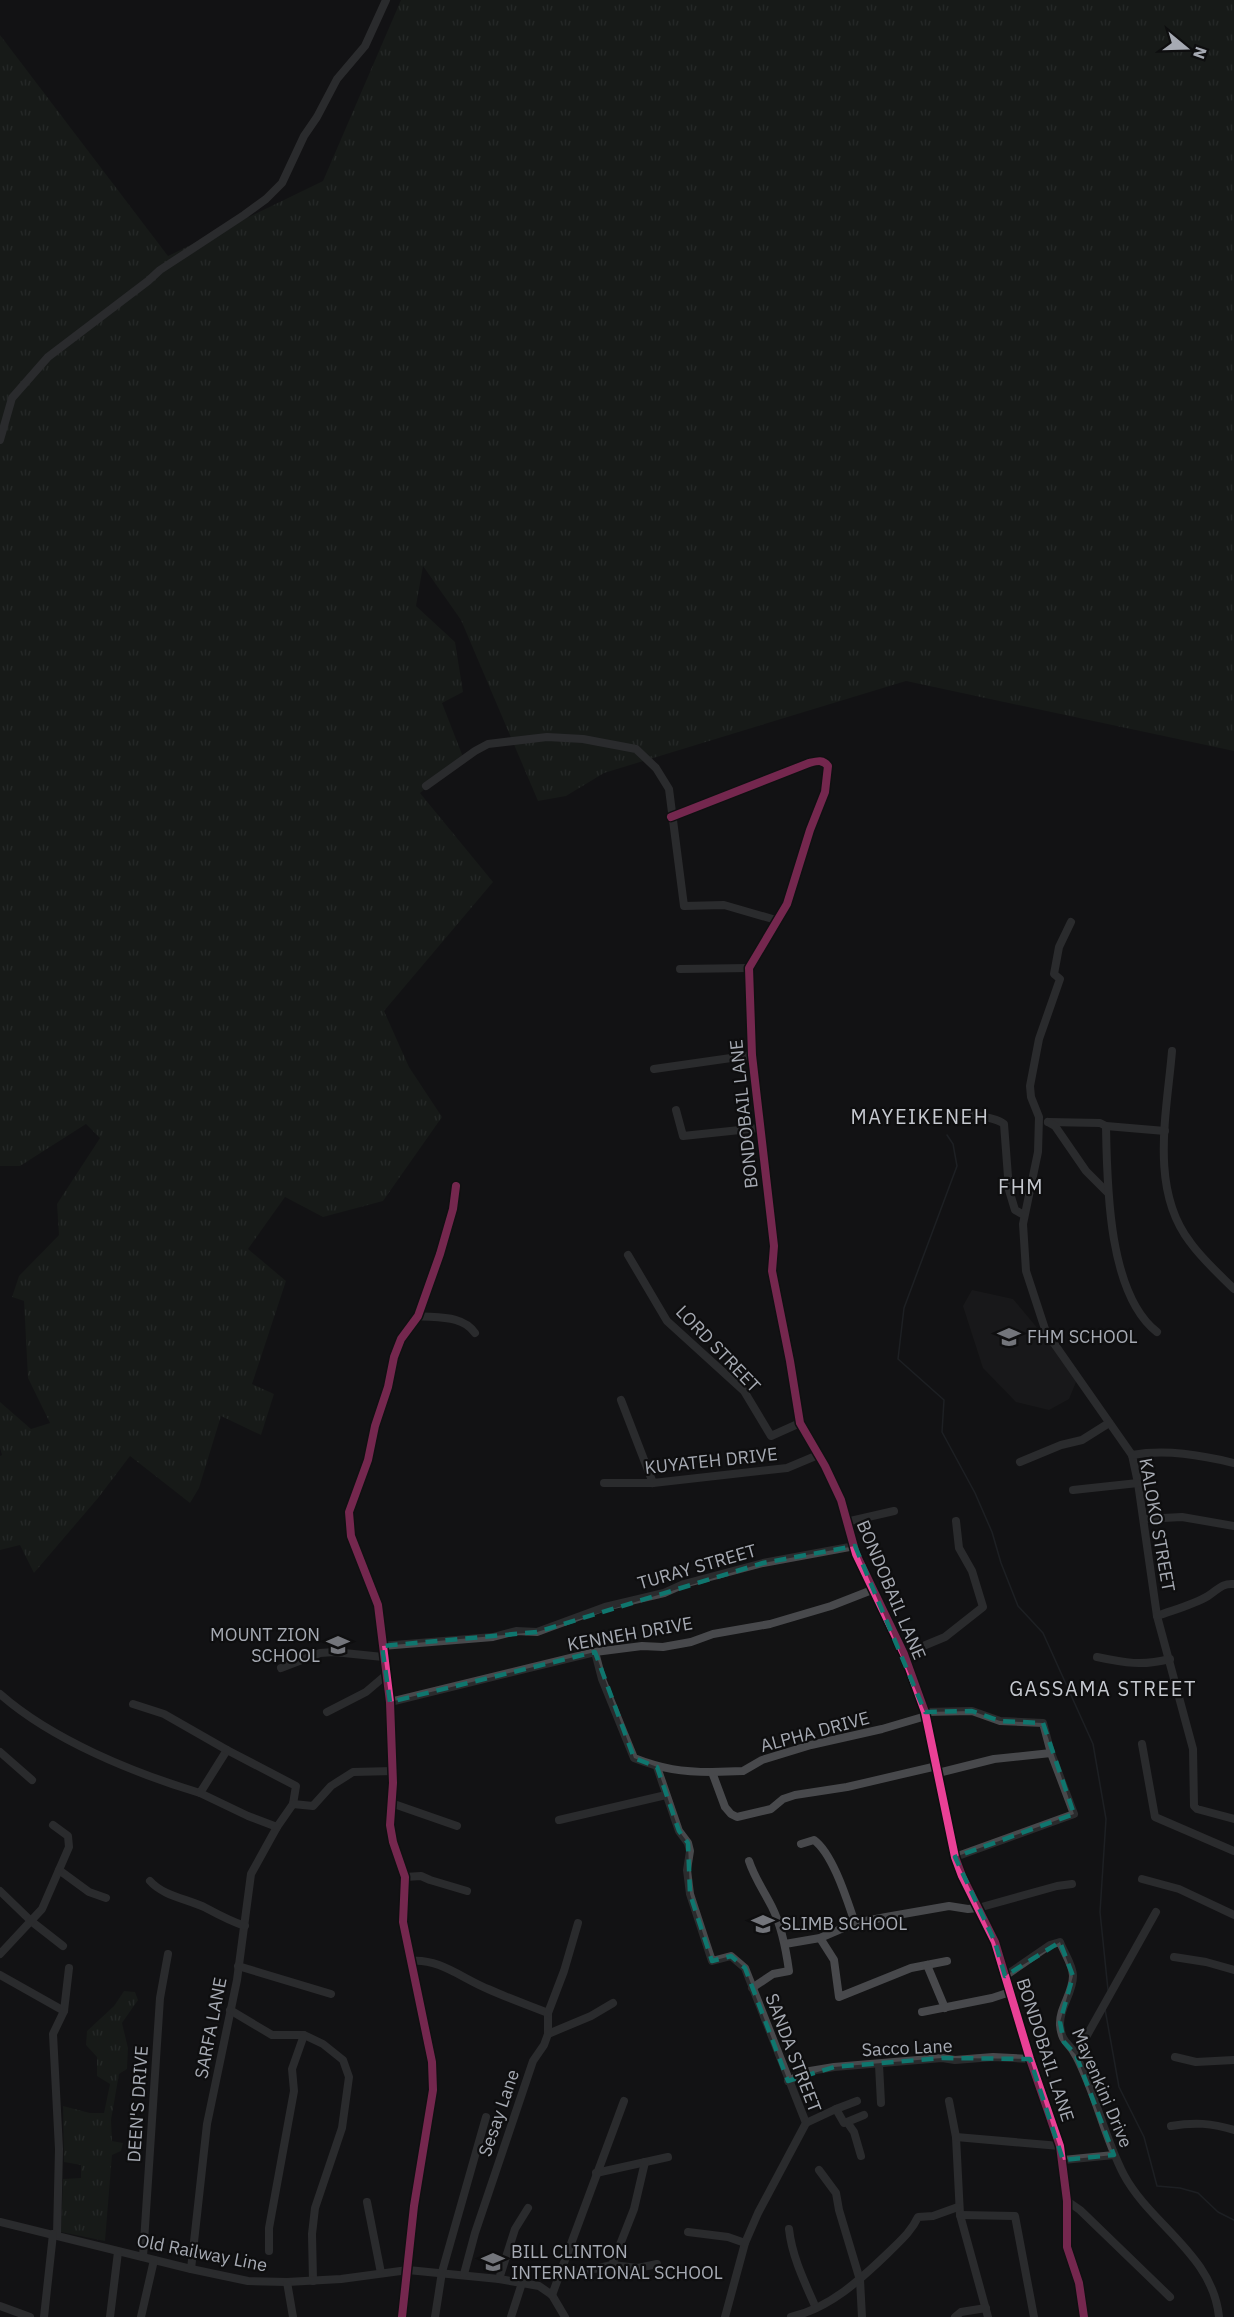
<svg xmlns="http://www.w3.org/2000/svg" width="1234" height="2317" font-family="'IBM Plex Sans',sans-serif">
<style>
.built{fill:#202022}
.grass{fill:url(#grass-tufts)}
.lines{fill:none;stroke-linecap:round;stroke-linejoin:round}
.stream{stroke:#2a3036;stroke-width:1.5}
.minor{stroke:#48494c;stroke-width:8}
.cycleway-casing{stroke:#0e0e0f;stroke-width:11}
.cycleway{stroke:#ea4096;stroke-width:8}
.marked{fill:none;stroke:#0f766e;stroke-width:4.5;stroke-dasharray:12 8;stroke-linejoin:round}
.labels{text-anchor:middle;stroke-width:4.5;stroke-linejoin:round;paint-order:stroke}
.street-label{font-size:18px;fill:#a6aab3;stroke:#0e0e0f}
.poi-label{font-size:18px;fill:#a6aab3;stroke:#0e0e0f;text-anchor:start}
.neighbourhood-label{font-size:20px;letter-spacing:1.5px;fill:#c6c9d0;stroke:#0e0e0f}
</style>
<defs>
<pattern id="grass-tufts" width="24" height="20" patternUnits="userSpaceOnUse" patternTransform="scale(1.5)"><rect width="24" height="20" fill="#1d241e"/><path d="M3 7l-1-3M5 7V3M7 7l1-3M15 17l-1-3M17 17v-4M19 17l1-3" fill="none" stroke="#3b413c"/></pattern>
</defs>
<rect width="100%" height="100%" fill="#131314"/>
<polygon class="built" points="972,1290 1013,1299 1078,1377 1069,1399 1049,1410 1016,1402 983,1368 963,1306"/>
<g class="grass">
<polygon points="401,0 1234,0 1234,751 906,681 604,773 566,796 538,801 461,620 423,566 416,606 455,642 463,692 442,703 463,757 420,793 493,882 384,1011 409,1067 442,1117 383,1201 323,1217 285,1197 248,1249 286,1281 252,1384 274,1394 261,1435 221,1416 199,1488 190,1503 130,1456 98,1498 34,1573 20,1545 0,1550 0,1456 2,1455 0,1448 0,1402 31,1429 50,1423 28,1378 24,1301 12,1297 19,1276 59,1235 57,1204 100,1138 86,1124 20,1166 0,1166 0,35 168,256 323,181"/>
<polygon points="124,1991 135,1992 138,2000 122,2023 128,2048 127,2069 119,2074 111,2120 112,2141 123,2143 121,2151 112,2155 105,2241 61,2232 63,2179 81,2178 81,2165 64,2162 63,2106 90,2113 104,2113 110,2084 97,2076 97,2057 86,2045 87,2031 114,2006"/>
</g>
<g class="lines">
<g class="stream">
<polyline points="947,1135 953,1144 957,1166 904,1308 898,1359 944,1400 942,1432 975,1493 992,1532 1001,1563 1018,1606 1043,1633 1093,1744 1106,1819 1100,1912 1108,1990"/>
<polyline points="1105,2009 1119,2087 1144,2137 1157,2186 1180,2188 1198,2193 1218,2212 1234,2220"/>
</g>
<g class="minor">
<polyline points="0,440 12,398 48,357 148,281 160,270 244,215 266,199 282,183 304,136 317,117 337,79 365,46 386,0"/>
<polyline points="426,786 475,751 488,744 547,737 583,739 636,749 656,768 669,789 684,906 724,905 776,920"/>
<path d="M671,817L809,763C817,761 823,759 828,766L825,792L810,830L787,904L749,968L752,1055L774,1246L772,1271L790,1361L800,1423L825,1466L841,1500L856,1554L904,1654L925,1712L955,1857L962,1876L995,1942L1030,2059L1060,2146L1067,2201V2247L1079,2283L1084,2317"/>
<polyline points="1071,922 1059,947 1054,974 1060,979 1039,1039 1030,1086 1031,1097 1039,1117 1038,1152 1023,1224 1026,1271 1046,1332 1132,1455 1138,1483 1157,1616 1193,1749 1194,1806 1197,1809 1234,1819"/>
<polyline points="680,969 749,968"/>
<path d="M1172,1051C1167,1112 1149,1189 1190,1242C1202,1259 1219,1274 1234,1289"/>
<polyline points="654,1069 752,1055"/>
<polyline points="676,1110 683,1136 759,1128"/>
<path d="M963,1113C975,1116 996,1117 1004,1124L1009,1190L1015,1210L1024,1215"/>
<polyline points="1048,1122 1100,1123 1106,1126 1165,1131"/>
<polyline points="1048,1122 1055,1126 1086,1171 1107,1192"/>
<path d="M1106,1126C1107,1184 1108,1294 1157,1332"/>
<polyline points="628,1255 667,1321 744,1391 771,1436 800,1423"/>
<path d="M418,1316C438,1318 463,1315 475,1333"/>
<polyline points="621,1400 653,1483"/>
<path d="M1132,1455C1166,1449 1201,1455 1234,1463"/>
<polyline points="1020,1462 1061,1445 1082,1440 1109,1423"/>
<polyline points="604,1483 653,1483 787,1468 818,1455"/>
<polyline points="1073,1490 1138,1483"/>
<polyline points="1144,1519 1182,1517 1234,1526"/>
<polyline points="846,1522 894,1511"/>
<path d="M1157,1616C1173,1610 1193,1605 1208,1596C1218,1590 1221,1583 1234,1584"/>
<polyline points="382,1646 493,1637 516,1631 537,1632 605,1607 664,1593 684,1584 763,1563 855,1546"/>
<path d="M595,1652L602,1679L634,1758C662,1769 682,1772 712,1772L725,1807L731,1814L737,1817L771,1809L783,1799L795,1795L847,1787L937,1766"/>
<polyline points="904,1654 945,1637 983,1607 972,1571 959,1548 956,1521"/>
<path d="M1097,1657C1125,1663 1142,1666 1170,1659"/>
<polyline points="281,1668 320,1653 334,1652 383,1657"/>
<path d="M0,1694C52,1740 134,1773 200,1793L227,1750"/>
<polyline points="390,1702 595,1652 642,1646 663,1647 691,1642 713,1634 770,1624 831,1606 872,1590"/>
<polyline points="133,1704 164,1714 227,1750 296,1786 293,1804 277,1827 251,1874 237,1980 207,2124 191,2269"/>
<polyline points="327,1712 366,1692 386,1675"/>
<polyline points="925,1712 972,1711 1000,1721 1043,1723 1051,1753 1074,1814 955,1857"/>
<polyline points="1142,1744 1155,1817 1234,1851"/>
<polyline points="0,1752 32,1780"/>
<polyline points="657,1767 679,1831 688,1843 690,1851 687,1870 690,1894 712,1961 731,1956 745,1968 806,2123 758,2213 745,2243 725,2317"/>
<polyline points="712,1772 743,1771 762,1760 811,1745 882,1729 926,1716"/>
<polyline points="938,1773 994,1759 1051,1753"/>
<polyline points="200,1793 248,1816 277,1827"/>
<polyline points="391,1803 457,1826"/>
<polyline points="293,1804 313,1806 331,1786 353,1772 393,1771"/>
<polyline points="559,1820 666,1795"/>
<path d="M801,1844L814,1840C833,1854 847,1900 855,1923"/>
<path d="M749,1861C755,1879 764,1891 772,1907C782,1927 786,1949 789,1971L773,1974L752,1988"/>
<polyline points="59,1870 89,1892 106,1898"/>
<polyline points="405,1877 421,1876 430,1880 467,1891"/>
<polyline points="1142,1879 1179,1889 1234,1915"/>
<path d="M150,1881C163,1896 188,1899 206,1908C219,1915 230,1921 245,1926"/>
<polyline points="0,1891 31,1921 63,1946"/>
<polyline points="820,1938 834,1960 839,1997 911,1968 947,1961"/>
<polyline points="785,1944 820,1938 855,1923 886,1917 949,1906 968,1909 978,1908 1057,1886 1072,1884"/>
<polyline points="0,1954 42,1909 69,1847 68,1836 53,1825"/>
<polyline points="1174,1957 1206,1962 1234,1970"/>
<path d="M411,1961C439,1958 463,1979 488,1989C508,1998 528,2005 548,2013V2034"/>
<polyline points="927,1965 945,2008"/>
<polyline points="238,1966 331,1994"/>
<polyline points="0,1975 64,2011"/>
<path d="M1005,1976L1050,1945L1060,1942C1064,1953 1073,1965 1073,1976C1073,1993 1059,2008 1060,2025C1062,2045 1069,2041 1076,2056C1096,2094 1104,2137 1124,2175C1151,2225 1213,2255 1219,2317"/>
<polyline points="230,2010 272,2035 304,2035 323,2044 343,2060 349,2077 342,2128 315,2208 312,2234 313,2281"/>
<polyline points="922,2012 992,1998 1010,1992"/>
<polyline points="548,2013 564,1971 578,1923"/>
<polyline points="1076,2055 1156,1912"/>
<polyline points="1175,2057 1196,2062 1234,2060"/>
<polyline points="879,2065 881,2103"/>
<polyline points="788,2081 810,2071 834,2067 942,2058 955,2060 993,2057 1030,2059"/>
<polyline points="949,2101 956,2137 960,2215 988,2317"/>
<polyline points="836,2109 857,2101"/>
<polyline points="847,2122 864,2115"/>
<polyline points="806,2123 836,2109 844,2123 847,2122 854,2132 861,2156"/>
<path d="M1171,2126C1194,2122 1212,2123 1234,2130"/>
<polyline points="956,2137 1060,2146"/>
<polyline points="1063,2160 1114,2155"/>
<polyline points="819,2170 836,2193 839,2210 860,2280 862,2317"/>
<polyline points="596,2173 668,2157"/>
<polyline points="1067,2201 1080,2210 1170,2297"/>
<polyline points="367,2202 381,2273"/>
<polyline points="960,2215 1015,2216 1034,2317"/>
<polyline points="0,2222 191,2269 248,2281 287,2282 341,2279 408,2270 499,2279 539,2286 552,2295 565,2317"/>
<path d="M789,2229C792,2257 805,2283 816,2308"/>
<polyline points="688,2232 728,2237 745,2243"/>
<polyline points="57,2235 59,2149 53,2034 64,2011 69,1968"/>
<polyline points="269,2251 269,2228 294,2091 292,2069 304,2035"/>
<polyline points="143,2257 160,1998 168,1954"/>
<polyline points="612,2265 638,2268 657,2264"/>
<polyline points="464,2274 475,2233 533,2061 544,2045 548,2034 591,2016 613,2003"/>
<polyline points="558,2277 612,2265 634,2209 645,2162"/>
<polyline points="499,2279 515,2229 528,2208"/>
<polyline points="287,2282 293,2317"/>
<polyline points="552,2295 624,2101"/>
<polyline points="0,2306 30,2317"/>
<polyline points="44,2317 53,2234"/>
<polyline points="110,2317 118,2252"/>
<polyline points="141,2317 154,2260"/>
<polyline points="402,2317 414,2206 433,2090 432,2062 403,1922 405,1877 393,1842 390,1825 393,1783 390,1702 378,1605 351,1536 349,1512 368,1460 375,1426 388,1387 394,1357 401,1339 418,1316 440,1254 453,1209 456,1186"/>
<polyline points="435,2317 442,2272 486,2117"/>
<polyline points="511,2317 522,2283"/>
<path d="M791,2317C830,2308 860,2280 888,2253C900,2241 911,2232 918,2217L933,2216L958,2207"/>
<polyline points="955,2317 961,2312 986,2308"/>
</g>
<g class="cycleway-casing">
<g id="cycleway">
<path d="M671,817L809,763C817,761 823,759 828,766L825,792L810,830L787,904L749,968L752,1055L774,1246L772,1271L790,1361L800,1423L825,1466L841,1500L856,1554L904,1654L925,1712L955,1857L962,1876L995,1942L1030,2059L1060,2146L1067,2201V2247L1079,2283L1084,2317"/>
<polyline points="402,2317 414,2206 433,2090 432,2062 403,1922 405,1877 393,1842 390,1825 393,1783 390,1702 378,1605 351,1536 349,1512 368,1460 375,1426 388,1387 394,1357 401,1339 418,1316 440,1254 453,1209 456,1186"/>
</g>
</g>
<use href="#cycleway" class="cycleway"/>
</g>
<path d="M0 0H1234V2317H0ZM855,1546L925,1712L972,1711L1000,1721L1043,1723L1074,1814L955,1857L995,1942L1005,1976L1060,1942L1073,1976L1060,2022L1064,2042L1076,2055L1114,2155L1063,2160L1030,2059L942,2058L834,2067L788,2081L745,1968L731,1956L712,1961L690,1894L688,1843L679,1831L657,1767L634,1758L595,1652L390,1702L382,1646L537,1632L763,1563Z" fill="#131314" fill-opacity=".55" fill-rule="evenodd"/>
<path class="marked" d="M855,1546L925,1712L972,1711L1000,1721L1043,1723L1074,1814L955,1857L995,1942L1005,1976L1060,1942L1073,1976L1060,2022L1064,2042L1076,2055L1114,2155L1063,2160L1030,2059L942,2058L834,2067L788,2081L745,1968L731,1956L712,1961L690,1894L688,1843L679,1831L657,1767L634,1758L595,1652L390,1702L382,1646L537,1632L763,1563Z"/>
<defs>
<g id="school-bare" transform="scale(1.8)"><path d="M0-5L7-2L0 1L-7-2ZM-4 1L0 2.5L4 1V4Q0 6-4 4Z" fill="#73757b" stroke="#0e0e0f" stroke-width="2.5" paint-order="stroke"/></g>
</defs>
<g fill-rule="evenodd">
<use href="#school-bare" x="1009" y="1337"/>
<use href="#school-bare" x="338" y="1645"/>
<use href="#school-bare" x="763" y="1924"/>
<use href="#school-bare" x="493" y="2262"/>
</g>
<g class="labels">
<g class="street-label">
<text transform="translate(744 1114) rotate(-96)" y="6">BONDOBAIL LANE</text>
<text transform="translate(718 1349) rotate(46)" y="6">LORD STREET</text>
<text transform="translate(711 1461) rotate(-6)" y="6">KUYATEH DRIVE</text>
<text transform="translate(1157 1525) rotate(80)" y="6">KALOKO STREET</text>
<text transform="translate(697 1567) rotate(-16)" y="6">TURAY STREET</text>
<text transform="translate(891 1590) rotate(67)" y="6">BONDOBAIL LANE</text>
<text transform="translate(630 1634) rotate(-10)" y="6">KENNEH DRIVE</text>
<text transform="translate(815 1732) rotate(-15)" y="6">ALPHA DRIVE</text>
<text transform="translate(211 2028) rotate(-79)" y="6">SARFA LANE</text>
<text transform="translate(907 2048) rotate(-3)" y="6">Sacco Lane</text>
<text transform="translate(1045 2050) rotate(72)" y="6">BONDOBAIL LANE</text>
<text transform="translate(793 2053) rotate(69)" y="6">SANDA STREET</text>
<text transform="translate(1102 2088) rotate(67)" y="6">Mayenkini Drive</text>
<text transform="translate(138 2104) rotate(-86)" y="6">DEEN'S DRIVE</text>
<text transform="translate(499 2113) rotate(-71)" y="6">Sesay Lane</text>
<text transform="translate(202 2253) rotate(11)" y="6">Old Railway Line</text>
</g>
<g class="poi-label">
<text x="1027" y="1343">FHM SCHOOL</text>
<text x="320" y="1641" text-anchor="end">MOUNT ZION<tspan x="320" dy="21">SCHOOL</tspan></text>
<text x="781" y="1930">SLIMB SCHOOL</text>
<text x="511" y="2258">BILL CLINTON<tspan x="511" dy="21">INTERNATIONAL SCHOOL</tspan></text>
</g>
<g class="neighbourhood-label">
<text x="920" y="1124">MAYEIKENEH</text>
<text x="1021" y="1194">FHM</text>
<text x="1103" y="1696">GASSAMA STREET</text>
</g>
</g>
<g transform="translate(1186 48) rotate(109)" stroke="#0e0e0f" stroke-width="4.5" paint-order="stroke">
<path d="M0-4.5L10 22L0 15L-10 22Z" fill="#a6aab3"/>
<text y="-9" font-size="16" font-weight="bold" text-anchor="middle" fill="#a6aab3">N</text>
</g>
</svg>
